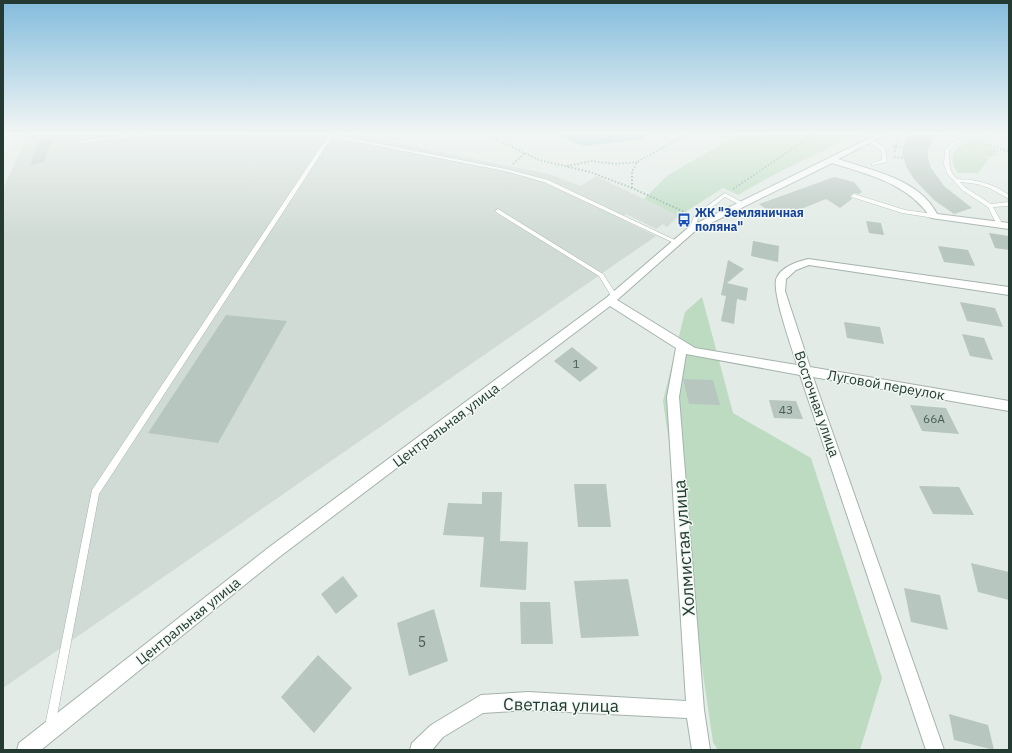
<svg xmlns="http://www.w3.org/2000/svg" width="1012" height="753" font-family="'IBM Plex Sans',sans-serif">
<style>
.built{fill:#d0dbd5}
.green{fill:#bcdbc1}
.water{fill:#8cc9cd}
.building{fill:#b7c6bf}
.lines{fill:none;stroke-linecap:round;stroke-linejoin:round}
.service-casing{stroke:#a5b3ac;stroke-width:1}
.minor-casing{stroke:#a5b3ac;stroke-width:2}
.path{stroke:#84ad9c;stroke-width:2;stroke-dasharray:1.5 2;stroke-linecap:butt}
.service{fill:#fff;fill-rule:evenodd}
.minor{fill:#fff;fill-rule:evenodd}
.labels{text-anchor:middle;stroke-width:3;stroke-linejoin:round;paint-order:stroke}
.far-transit-label{font-size:12px;font-weight:bold;fill:#164399;stroke:#f2f8f4;text-anchor:start}
.number-label{font-size:12px;fill:#485e55}
.street-label{font-size:14px;fill:#233b32;stroke:#f2f8f4}
.near-number-label{font-size:14px;fill:#485e55}
.near-street-label{font-size:17px;fill:#233b32;stroke:#f2f8f4}
</style>
<rect width="100%" height="100%" fill="#e2ebe6"/>
<polygon class="built" points="31,133 345,133 549,174 581,186 596,176 679,216 667,227 663,224 656,229 626,214 619,218 656,236 3,688 3,189 24,143"/>
<g class="green">
<polygon points="741,133 860,133 777,173 738,195 723,188 679,216 644,199 668,175"/>
<path d="M976,138L990,146H979L977,149C983,145 991,146 998,152L996,155C985,160 969,156 962,147V144Z"/>
<path d="M960,145C966,155 979,157 989,158L978,173H958C951,163 950,154 960,145Z"/>
<polygon points="702,297 733,413 811,458 882,678 860,750 718,750 713,742 663,401 685,312"/>
</g>
<polygon class="water" points="552,133 653,133 642,139 584,146"/>
<g class="building">
<polygon points="910,133 938,133 928,149 928,158 931,168 944,186 972,208 954,214 934,200 914,179 907,168 902,154 905,141"/>
<polygon points="54,137 44,162 30,165 40,139"/>
<polygon points="834,177 854,182 862,192 859,194 854,193 850,195 852,199 840,208 826,199 789,214 786,212 780,215 777,213 773,214 759,204"/>
<polygon points="866,221 881,223 884,235 869,233"/>
<polygon points="989,233 1009,236 1009,250 995,248"/>
<polygon points="753,241 779,246 778,262 751,256"/>
<polygon points="938,246 968,250 975,266 944,262"/>
<polygon points="728,260 744,269 727,283 748,288 746,301 737,299 734,324 721,321 726,296 721,295"/>
<polygon points="960,302 995,308 1003,327 967,321"/>
<polygon points="226,315 287,321 218,443 148,433"/>
<polygon points="844,322 880,327 884,344 847,338"/>
<polygon points="962,334 984,338 993,360 970,356"/>
<polygon points="572,347 598,368 580,382 554,361"/>
<polygon points="683,379 713,380 720,405 689,404"/>
<polygon points="769,400 796,401 803,419 774,418"/>
<polygon points="910,405 946,408 959,434 922,431"/>
<polygon points="574,484 606,484 611,527 578,527"/>
<polygon points="919,486 959,487 974,515 933,514"/>
<polygon points="482,492 502,492 500,541 528,542 526,590 480,587 484,537 443,535 448,503 482,504"/>
<polygon points="971,563 1009,572 1009,600 978,592"/>
<polygon points="343,576 358,596 336,614 321,594"/>
<polygon points="628,579 639,636 581,638 574,581"/>
<polygon points="904,588 940,595 948,630 911,622"/>
<polygon points="520,602 550,602 553,644 521,644"/>
<polygon points="434,609 448,661 409,676 397,623"/>
<polygon points="318,655 352,688 314,733 281,697"/>
<polygon points="949,714 988,725 994,750 954,740"/>
</g>
<g class="lines">
<g class="service-casing">
<g id="service">
<polygon points="143,133 152,133 150,134 80,143 78,142 80,141"/>
<polygon points="316,133 331,134 506,169 548,180 679,242 676,244 674,243 544,182 505,171 332,137 99,494 55,726 54,730 50,731 46,730 45,726 92,490 328,136"/>
<path d="M979,133H1003V134L1009,135V137C986,134 967,132 949,150C949,159 948,174 958,179C961,180 967,179 971,180C985,182 998,187 1009,195V199L989,188L977,184L960,182L966,188L991,204L1009,202V206L993,207L1003,225L1000,227L997,225L988,207L962,190L947,173L944,164L945,150L951,144L963,137Z"/>
<polygon points="869,140 873,140 885,148 887,162 872,165 872,163 882,160 881,150 869,142"/>
<polygon points="725,193 745,204 742,206 740,205 725,197 698,218 695,229 694,230 690,230 689,229 694,216"/>
<polygon points="854,194 905,210 934,214 937,216 934,218 902,213 852,197 851,196"/>
<polygon points="498,209 603,274 618,297 617,299 613,299 599,276 496,212 495,211"/>
</g>
</g>
<g class="minor-casing">
<path id="minor" d="M880,133H889L838,159C873,171 919,179 937,214L1009,223V229L931,218C908,183 869,175 832,163L695,231L617,300L695,348L797,365C793,350 770,289 777,277C783,266 797,262 808,259L1009,287V295L809,265L796,270L786,279L785,291L810,367L1009,401V411L813,377L944,750H926L800,375L686,354L679,397L704,710L710,750H692L687,718L528,710L483,713L443,737L432,750H410L412,743L431,725L481,695L528,692L686,701L667,397L676,348L610,306L278,558L41,750H17L19,743L268,548L606,298L689,227Z"/>
</g>
<g class="path">
<polyline points="484,133 539,160 590,172 632,188 689,214"/>
<polyline points="987,144 1009,152"/>
<polyline points="893,146 903,148"/>
<polyline points="895,152 896,143 903,133"/>
<polyline points="894,157 903,158"/>
<polyline points="513,164 525,153"/>
<polyline points="567,166 592,161 615,164 637,162"/>
<polyline points="632,188 632,172 637,162 689,133"/>
<polyline points="733,189 816,133"/>
</g>
<use href="#service" class="service"/>
<use href="#minor" class="minor"/>
</g>
<linearGradient id="sky" x2="0" y2="1"><stop stop-color="#83bcdd"/><stop offset="0.56" stop-color="#f2f6f4"/><stop offset="1" stop-color="#f2f6f4" stop-opacity="0"/></linearGradient>
<rect width="1012" height="238" fill="url(#sky)"/>
<defs>
<g id="bus-bare" transform="scale(1.08)"><path d="M-5-6H5V4H4V6H2V4H-2V6H-4V4H-5ZM-3.5-4V0h7V-4ZM-3.5 1.2v1.5H-2V1.2ZM2 1.2v1.5H3.5V1.2Z" fill="#1a4fb4" stroke="#f2f8f4" stroke-width="2.5" paint-order="stroke"/></g>
</defs>
<g fill-rule="evenodd">
<use href="#bus-bare" x="684" y="220"/>
</g>
<g class="labels">
<g class="far-transit-label">
<text x="695" y="217">ЖК "Земляничная<tspan x="695" dy="14">поляна"</tspan></text>
</g>
<g class="number-label">
<text x="576" y="368">1</text>
<text x="786" y="414">43</text>
<text x="934" y="423">66А</text>
</g>
<g class="street-label">
<text transform="translate(886 385) rotate(10)" y="5">Луговой переулок</text>
<text transform="translate(817 404) rotate(71)" y="5">Восточная улица</text>
<text transform="translate(446 425) rotate(-37)" y="5">Центральная улица</text>
<text transform="translate(188 621) rotate(-39)" y="5">Центральная улица</text>
</g>
<g class="near-number-label">
<text x="422" y="647">5</text>
</g>
<g class="near-street-label">
<text transform="translate(684 548) rotate(-94)" y="6">Холмистая улица</text>
<text transform="translate(561 705) rotate(1)" y="6">Светлая улица</text>
</g>
</g>
<rect width="1012" height="753" fill="none" stroke="#233b32" stroke-width="8"/>
</svg>
